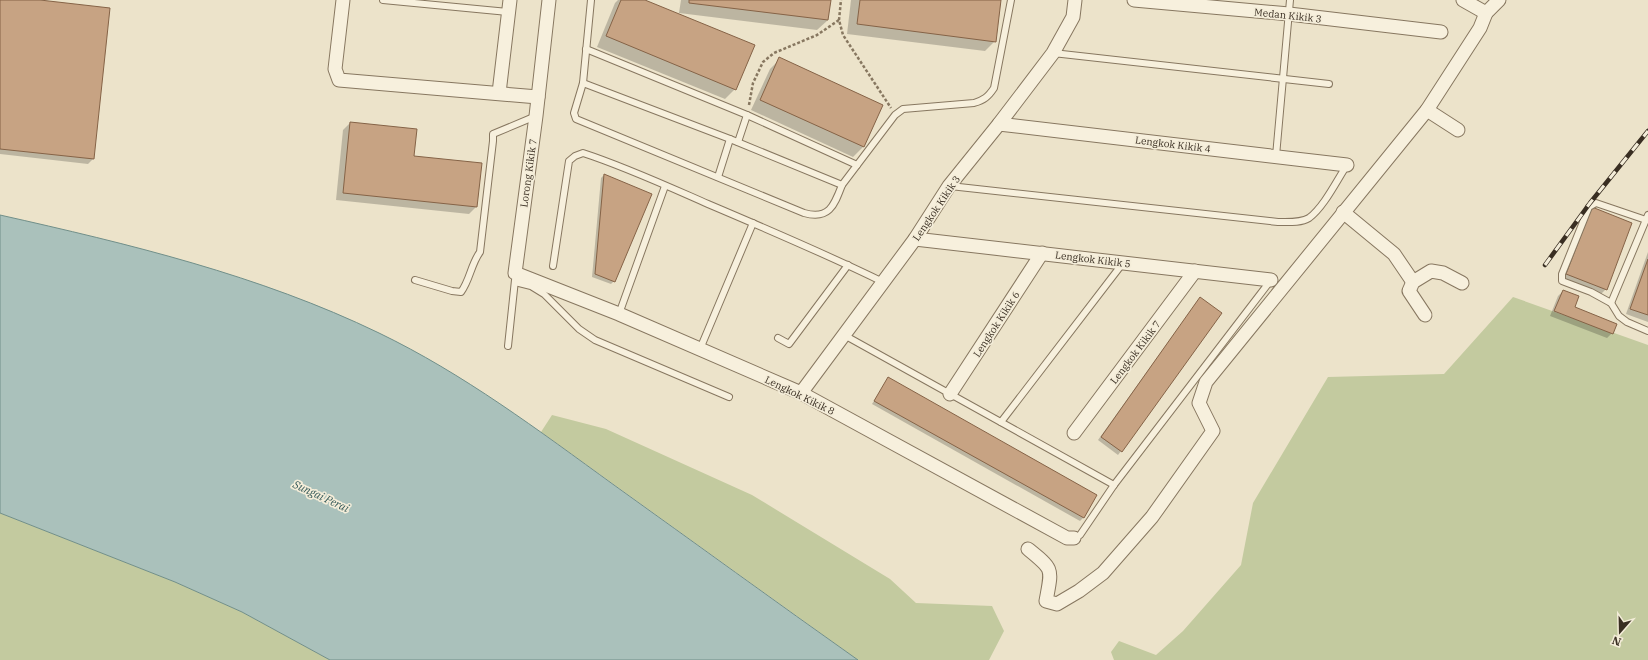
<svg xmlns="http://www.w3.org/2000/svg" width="1648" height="660" font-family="'IBM Plex Serif',serif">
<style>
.green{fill:#c3ca9f}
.water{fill:#aac1bb;stroke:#718f89}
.shadow{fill:#0003}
.building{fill:#c7a383;stroke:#856347}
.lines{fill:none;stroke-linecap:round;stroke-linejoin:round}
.lane-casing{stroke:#877760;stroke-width:8}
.street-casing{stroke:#877760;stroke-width:15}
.path{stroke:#877760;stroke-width:2.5;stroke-dasharray:3 2;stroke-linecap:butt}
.lane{stroke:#f7f0dd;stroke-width:6}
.street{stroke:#f7f0dd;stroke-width:13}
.rail-casing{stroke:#392e22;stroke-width:4.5}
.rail{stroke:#f4edd9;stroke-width:3;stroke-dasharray:9;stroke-linecap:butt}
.labels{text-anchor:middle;stroke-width:3.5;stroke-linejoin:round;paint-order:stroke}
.street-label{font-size:10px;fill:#392e22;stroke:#f4edd9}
.water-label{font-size:11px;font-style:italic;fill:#335857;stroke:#f4edd9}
</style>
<rect width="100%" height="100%" fill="#ece3ca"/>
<g class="green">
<polygon points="1513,297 1648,345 1648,660 1114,660 1111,652 1119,641 1156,655 1183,631 1241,565 1253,503 1328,377 1444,374"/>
<polygon points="552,415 606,429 752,495 890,579 916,603 992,606 1004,631 989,660 858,660 541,432"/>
<polygon points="0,513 175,582 242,612 330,660 0,660"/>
</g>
<path class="water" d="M0,215C129,244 259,275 379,333C464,374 538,430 614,485C695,543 776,602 858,660H330L242,612L175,582L0,513Z"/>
<g class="shadow">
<polygon points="0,0 31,0 93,159 88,164 0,154"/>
<polygon points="618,0 642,0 735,89 725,99 597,47 615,3"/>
<polygon points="681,0 830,0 828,20 817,30 679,13"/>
<polygon points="851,0 1000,0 995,41 985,51 847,34"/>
<polygon points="780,59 882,105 863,147 853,157 751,110 770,69"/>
<polygon points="350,123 413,157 476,207 469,214 336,200 343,130"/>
<polygon points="604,175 614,281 611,284 592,277 601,178"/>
<polygon points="1587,214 1606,289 1601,294 1562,279"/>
<polygon points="1648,252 1648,322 1626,314"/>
<polygon points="1563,291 1573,308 1612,333 1607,338 1550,316 1558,296"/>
<polygon points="1197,302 1121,451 1118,455 1098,440"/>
<polygon points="888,379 1096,496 1083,518 1080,521 872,404"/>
</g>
<g class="building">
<polygon points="0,0 40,0 110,8 94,159 0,149"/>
<polygon points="621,0 645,0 755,45 736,90 606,36"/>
<polygon points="689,0 831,0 828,20 689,3"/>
<polygon points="860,0 1001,0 996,42 857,24"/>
<polygon points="779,57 883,105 864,147 760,100"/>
<polygon points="350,122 417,129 414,156 482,163 477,207 343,193"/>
<polygon points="604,174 652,194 615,282 595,274"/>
<polygon points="1592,207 1632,223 1607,290 1566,274"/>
<polygon points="1648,259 1648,315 1630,309"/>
<polygon points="1563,290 1579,296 1575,307 1617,324 1613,334 1554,311"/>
<polygon points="1200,297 1222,313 1122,452 1101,437"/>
<polygon points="888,377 1097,495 1084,518 874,401"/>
</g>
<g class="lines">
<g class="lane-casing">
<g id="lane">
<polyline points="383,0 508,12"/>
<path d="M591,0L583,83L574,113L576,119L804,213C829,220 834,206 842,185L895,115L903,109L974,103C984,100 988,97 994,88L1011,0"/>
<polyline points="586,49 747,115 857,165"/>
<polyline points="1053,53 1329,84"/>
<polyline points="583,83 730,139 842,185"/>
<polyline points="738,142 747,115"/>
<polyline points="1276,156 1290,0"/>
<polyline points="718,177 730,139"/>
<path d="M950,186L1278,222C1288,222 1301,223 1309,218C1324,207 1337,180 1347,165"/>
<polyline points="1646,220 1596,203 1589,207 1562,274 1562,281 1591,292 1611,303 1619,316 1627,322 1648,331"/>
<path d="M553,266L569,161L575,156L583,153C626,167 667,186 708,204C767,229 826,254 883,282"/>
<path d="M415,280L452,291L461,292C470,280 471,264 480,252L493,141V134L536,116"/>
<polyline points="515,282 531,286 544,294 579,329 595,340 729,397"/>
<polyline points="1611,303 1648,215"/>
<polyline points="619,314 665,186"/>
<polyline points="844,335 1114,485"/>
<polyline points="778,338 789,344 848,265"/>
<polyline points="508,346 515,280"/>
<polyline points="700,349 753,223"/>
<polyline points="1001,422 1123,263"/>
<polyline points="1074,538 1080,535 1114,485 1271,280"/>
</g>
</g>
<g class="street-casing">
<g id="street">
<polyline points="343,0 335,69 339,80 538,97"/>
<polyline points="549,0 536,116 515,273 619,314 801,393 1067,538 1074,538"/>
<polyline points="1134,0 1289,14 1441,32"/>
<polyline points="1463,0 1486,13"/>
<polyline points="499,93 510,0"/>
<polyline points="1427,110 1458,130"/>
<polyline points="999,124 1347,165"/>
<polyline points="1343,212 1394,254 1413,282"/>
<polyline points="915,239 1271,280"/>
<polyline points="1425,315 1409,291 1413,282 1431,271 1443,273 1462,283"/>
<polyline points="801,393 915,239 949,186 999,124 1053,53 1073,17 1075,0"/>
<polyline points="950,394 1042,253"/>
<polyline points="1074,433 1195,271"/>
<path d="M1028,549C1054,570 1052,568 1046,601L1057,604L1079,591L1103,573L1152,517L1213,431L1199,403L1206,382L1427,110L1480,28L1486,13L1499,0"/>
</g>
</g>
<g class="path">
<polyline points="839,20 841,0"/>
<polyline points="749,105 753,83 763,62 774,53 817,35 839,20 843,35 891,108"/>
</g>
<use href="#lane" class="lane"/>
<use href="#street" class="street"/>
<g class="rail-casing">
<polyline id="rail" points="1545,265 1590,203 1648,131"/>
</g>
<use href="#rail" class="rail"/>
</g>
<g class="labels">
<g class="street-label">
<text transform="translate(1288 15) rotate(6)" y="4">Medan Kikik 3</text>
<text transform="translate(1173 144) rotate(7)" y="4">Lengkok Kikik 4</text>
<text transform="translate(528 173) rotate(-82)" y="4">Lorong Kikik 7</text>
<text transform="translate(936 208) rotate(-56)" y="4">Lengkok Kikik 3</text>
<text transform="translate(1093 259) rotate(7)" y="4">Lengkok Kikik 5</text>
<text transform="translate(996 324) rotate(-57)" y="4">Lengkok Kikik 6</text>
<text transform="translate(1135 352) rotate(-53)" y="4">Lengkok Kikik 7</text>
<text transform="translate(800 395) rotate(26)" y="4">Lengkok Kikik 8</text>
</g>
<g class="water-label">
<text transform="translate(321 496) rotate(25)" y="4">Sungai Perai</text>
</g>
</g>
<g transform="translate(1620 632) rotate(200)" stroke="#f4edd9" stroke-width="3" paint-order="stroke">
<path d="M0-3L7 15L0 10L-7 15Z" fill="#392e22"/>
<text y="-6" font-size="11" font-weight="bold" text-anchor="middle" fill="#392e22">N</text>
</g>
</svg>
